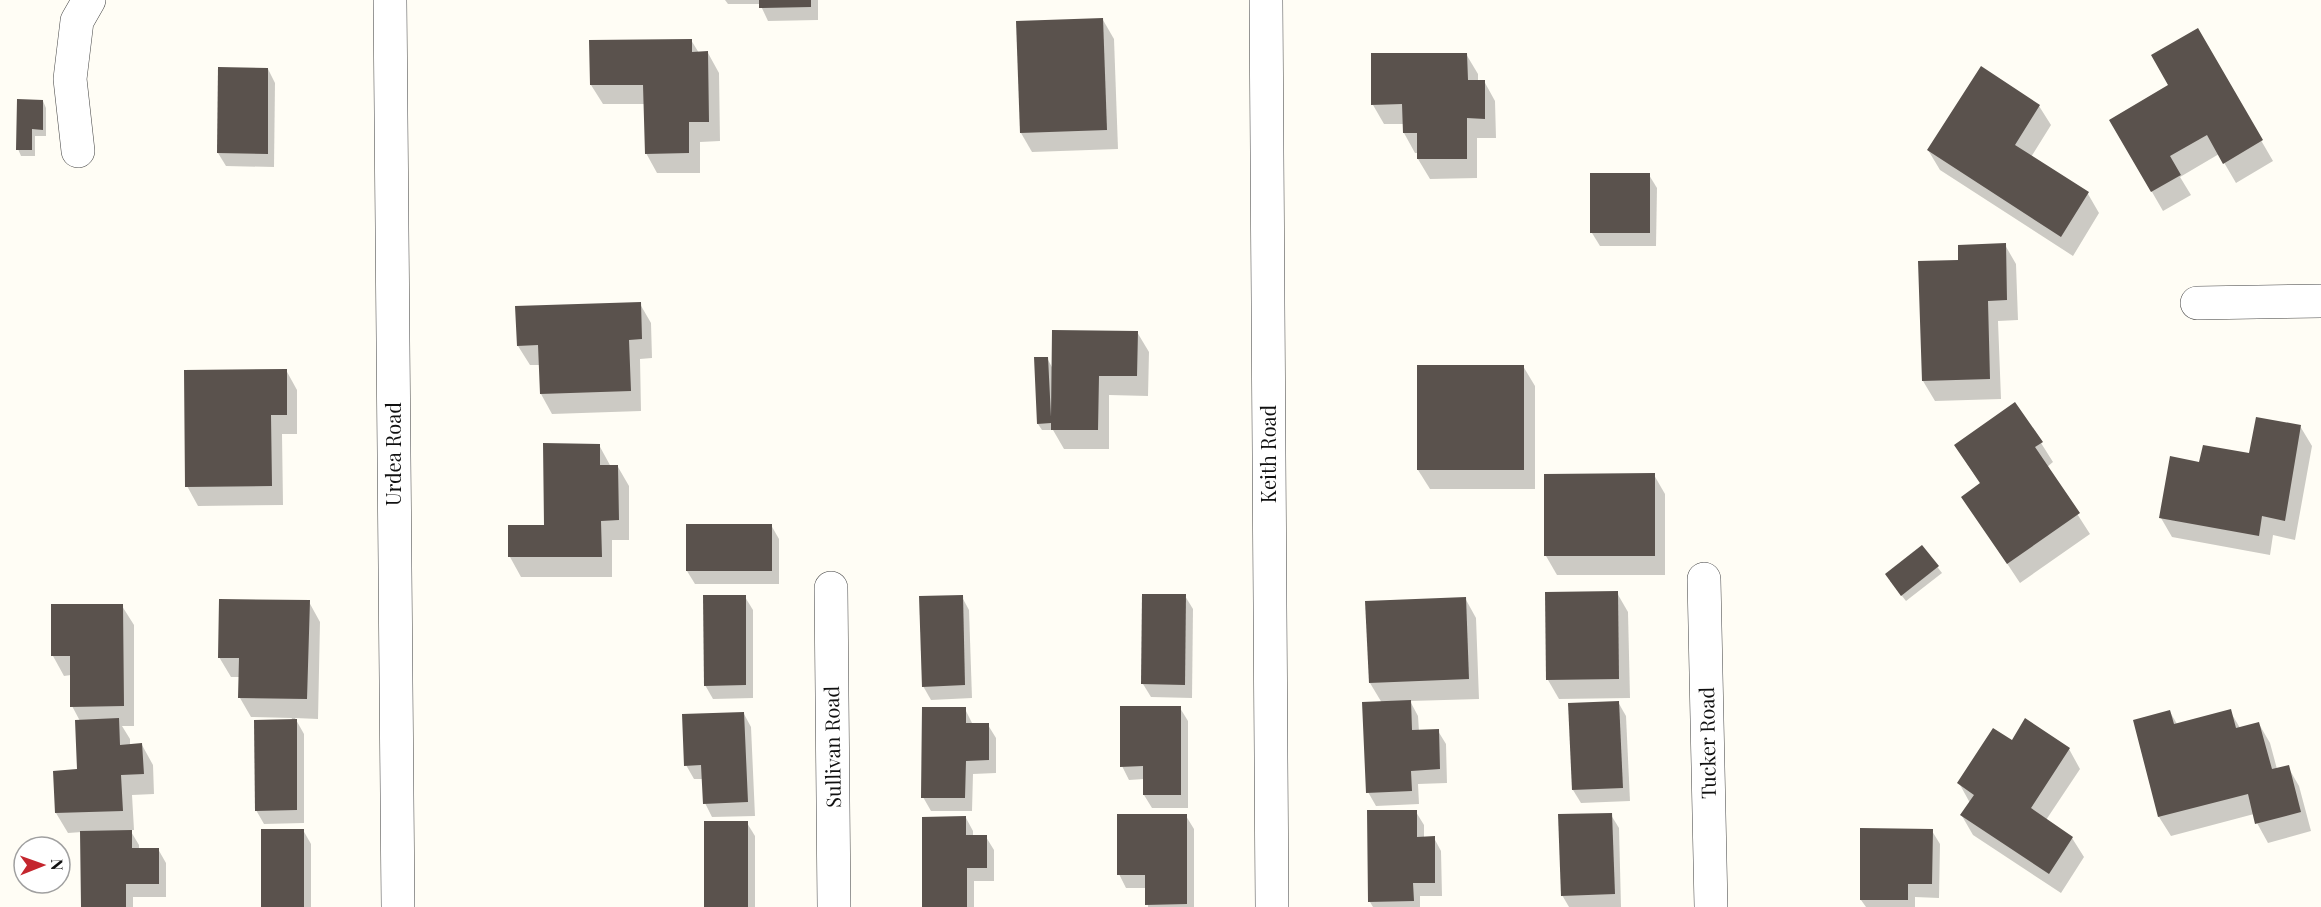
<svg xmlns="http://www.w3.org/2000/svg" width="2321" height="907" font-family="'Playfair Display',serif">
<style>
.shadow{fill:#0003}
.building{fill:#5a524d}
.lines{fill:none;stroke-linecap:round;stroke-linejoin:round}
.minor-casing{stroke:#444;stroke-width:34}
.minor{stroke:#fff;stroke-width:33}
.labels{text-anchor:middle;stroke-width:6;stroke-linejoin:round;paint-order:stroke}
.street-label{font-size:20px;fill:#111;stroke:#fff}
</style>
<rect width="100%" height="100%" fill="#fffdf5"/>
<g class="shadow">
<polygon points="725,0 818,0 818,20 768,21 760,4 728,4"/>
<polygon points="1103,20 1114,39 1118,149 1032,152 1021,133"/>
<polygon points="2197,30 2273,161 2236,183 2219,154 2180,177 2191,195 2163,211 2111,121 2170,86"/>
<polygon points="691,40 699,53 708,53 719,73 720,141 700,142 700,173 657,173 646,153 645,104 603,104 591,85"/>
<polygon points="1466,54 1478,74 1478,81 1484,81 1495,101 1496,138 1477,138 1477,178 1430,179 1418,159 1418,153 1415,153 1404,133 1404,124 1384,124 1373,105"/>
<polygon points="268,69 275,83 274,167 226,166 218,153"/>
<polygon points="43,101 46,108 46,136 35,136 35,156 21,156 18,149"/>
<polygon points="2039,106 2051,125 2031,157 2088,194 2099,213 2073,256 1940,170 1928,150"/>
<polygon points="1649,175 1657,188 1656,246 1600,246 1592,233"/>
<polygon points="2005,245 2016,264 2018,320 1998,321 2001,399 1935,401 1923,381 1919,263 1959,261"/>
<polygon points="640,304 651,323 652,358 640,359 641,411 552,414 541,394 540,365 530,365 518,346"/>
<polygon points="1137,332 1149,352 1148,396 1109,395 1109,449 1064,449 1053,430 1042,430 1038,424 1047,358 1053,369"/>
<polygon points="1523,366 1535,386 1535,489 1430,489 1418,470"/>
<polygon points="286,370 297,390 297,434 282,434 283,505 198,506 187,486"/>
<polygon points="2300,426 2312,446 2295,540 2273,535 2270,555 2172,537 2161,518 2201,463 2251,455"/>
<polygon points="2041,443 2053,462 2047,467 2090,534 2020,583 1963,497 1981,485 1956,446"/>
<polygon points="599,445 611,467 618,467 629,486 629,540 612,540 612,577 521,577 510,557 510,526 545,527"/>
<polygon points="1654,475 1665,494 1665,575 1557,575 1546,556"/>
<polygon points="771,525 779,539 779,584 695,584 687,571"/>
<polygon points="1922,547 1942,573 1906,601 1890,581"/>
<polygon points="1617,593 1628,612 1630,698 1559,699 1548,680"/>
<polygon points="1185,596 1193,609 1192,698 1151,697 1143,684"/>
<polygon points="745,597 753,610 753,698 713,699 705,685"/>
<polygon points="962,597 969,610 972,698 931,700 923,686"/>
<polygon points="1465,598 1476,618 1479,699 1410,701 1418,716 1419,732 1438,731 1446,744 1447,783 1418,784 1419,804 1376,806 1368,792 1382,703 1370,683"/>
<polygon points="309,602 320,622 318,719 295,718 304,734 304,823 264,824 256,810 292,718 251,717 240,698 240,677 231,677 219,657"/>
<polygon points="122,606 134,625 134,726 122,726 130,739 130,746 142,745 153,765 154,794 132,795 134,830 130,830 139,845 139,849 158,849 166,863 166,897 133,897 133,907 83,907 82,832 68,833 56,813 54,772 79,771 80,721 72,706 71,675 64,676 53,656"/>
<polygon points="1618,702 1626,716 1630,801 1581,803 1573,790"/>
<polygon points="1180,708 1188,721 1188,808 1152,808 1144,795 1144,779 1129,780 1122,766"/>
<polygon points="965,709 973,725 988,725 996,738 996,773 973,774 972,811 931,811 923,797"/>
<polygon points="2230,711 2240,728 2259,724 2270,743 2277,769 2288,767 2299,786 2311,831 2268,843 2257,823 2254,814 2171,836 2159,817 2135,721 2170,712 2177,724"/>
<polygon points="744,714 751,727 755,816 712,817 705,803 703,779 694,779 686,765"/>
<polygon points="2012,742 2069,749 2080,769 2046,820 2072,838 2084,857 2061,893 1973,835 1962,816 1970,803 1959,783"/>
<polygon points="1416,812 1424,825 1424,838 1434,838 1441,851 1442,896 1420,896 1420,907 1373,907 1370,902"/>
<polygon points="1611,815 1619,828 1621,907 1569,907 1562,895"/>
<polygon points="1186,816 1194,829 1194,907 1148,907 1147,888 1126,888 1119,874"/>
<polygon points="966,818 973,831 973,837 986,837 994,850 994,881 974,881 974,907 924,907"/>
<polygon points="747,823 755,836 755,907 706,907"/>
<polygon points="303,830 311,844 311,907 263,907"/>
<polygon points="1932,831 1940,844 1939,898 1915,897 1915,907 1866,907 1861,900"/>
</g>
<g class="building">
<polygon points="759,0 811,0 811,7 759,8"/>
<polygon points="1103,18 1107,130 1020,133 1016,21"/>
<polygon points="2198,28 2263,140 2223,164 2207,135 2170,156 2181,175 2151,192 2109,120 2168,85 2151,55"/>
<polygon points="692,39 692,52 708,51 709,122 689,122 689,153 645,154 643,85 590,85 589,40"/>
<polygon points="1371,53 1467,53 1468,80 1485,80 1485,119 1467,118 1467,159 1417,159 1417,133 1403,133 1402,104 1371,105"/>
<polygon points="1981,66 2040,105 2015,145 2089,192 2061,237 1927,150"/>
<polygon points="218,67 268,68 268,154 217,153"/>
<polygon points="17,99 43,100 43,130 32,129 32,150 16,150"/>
<rect x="1590" y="173" width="60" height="60"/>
<polygon points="2006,243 2007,300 1988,301 1990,379 1922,381 1918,261 1958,260 1958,245"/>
<polygon points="641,302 642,339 629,340 631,391 540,394 538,345 517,346 515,306"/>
<polygon points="1052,330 1138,331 1137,376 1099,376 1098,430 1051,430 1051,423 1037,424 1034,357 1048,357 1051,417"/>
<rect x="1417" y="365" width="107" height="105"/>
<polygon points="287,369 287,415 271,415 272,486 185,487 184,370"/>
<polygon points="2015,402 2043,442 2035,447 2080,513 2007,564 1961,497 1980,483 1954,445"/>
<polygon points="2256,417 2301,425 2285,521 2262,516 2259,536 2159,518 2170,456 2199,462 2203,445 2249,453"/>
<polygon points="543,443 600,444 600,465 618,465 619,520 601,521 602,557 508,557 508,525 544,525"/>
<polygon points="1655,473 1655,556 1544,556 1544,474"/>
<rect x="686" y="524" width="86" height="47"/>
<polygon points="1922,545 1939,566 1901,596 1885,574"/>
<polygon points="1618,591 1619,679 1546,680 1545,592"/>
<polygon points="1142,594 1186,594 1185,685 1141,684"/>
<polygon points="703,595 746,595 746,685 704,686"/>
<polygon points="963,595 965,685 922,687 919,596"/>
<polygon points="1466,597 1469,679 1369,683 1365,601"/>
<polygon points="219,599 310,600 307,699 238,698 239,658 218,658"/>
<polygon points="51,604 123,604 124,706 70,707 70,656 51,656"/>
<polygon points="1411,700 1412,730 1439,729 1440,769 1411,771 1412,791 1366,793 1362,702"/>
<polygon points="1619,701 1623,788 1572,790 1568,703"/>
<polygon points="1120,706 1181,706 1181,795 1143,795 1143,766 1120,767"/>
<polygon points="922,707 966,707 966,723 989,723 989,760 966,761 965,798 921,798"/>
<polygon points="2231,709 2236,728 2259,722 2272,769 2289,765 2301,812 2255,824 2248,794 2158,817 2133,720 2170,710 2174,724"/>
<polygon points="744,712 748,802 703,804 701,765 684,766 682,714"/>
<polygon points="119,718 120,745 142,743 144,774 121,775 123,811 55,813 53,771 77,769 75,720"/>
<polygon points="2025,718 2070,748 2031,808 2073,837 2049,874 1960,815 1974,795 1957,783 1993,728 2012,740"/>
<polygon points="297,719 297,810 255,811 254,720"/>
<polygon points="1367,810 1417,810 1417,837 1435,836 1435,883 1413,883 1414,901 1368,902"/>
<polygon points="1612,813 1615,894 1561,896 1558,814"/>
<polygon points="1117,814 1187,814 1187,904 1145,905 1145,875 1117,875"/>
<polygon points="966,816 966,835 987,835 987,868 967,868 967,907 922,907 922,817"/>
<rect x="704" y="821" width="44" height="86"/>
<polygon points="1860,828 1933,829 1932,884 1908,884 1908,900 1860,900"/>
<rect x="261" y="829" width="43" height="78"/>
<polygon points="132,830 132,848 159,848 159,884 126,884 126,907 81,907 80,831"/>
</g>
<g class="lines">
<g class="minor-casing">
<g id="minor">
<polyline points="390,0 398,907"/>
<polyline points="1266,0 1272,907"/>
<polyline points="78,151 70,79 77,21 89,0"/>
<polyline points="2197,303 2321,301"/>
<polyline points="1704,579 1711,907"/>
<polyline points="831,588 834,907"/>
</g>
</g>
<use href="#minor" class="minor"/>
</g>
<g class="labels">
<g class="street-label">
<text transform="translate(394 454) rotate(-90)" y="7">Urdea Road</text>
<text transform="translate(1269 454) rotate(-90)" y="7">Keith Road</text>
<text transform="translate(1708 743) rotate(-91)" y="7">Tucker Road</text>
<text transform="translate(833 747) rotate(-91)" y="7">Sullivan Road</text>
</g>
</g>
<g transform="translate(42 865) rotate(89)"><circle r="28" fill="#ffffff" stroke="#a0a0a0" stroke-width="1.5"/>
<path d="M0-4.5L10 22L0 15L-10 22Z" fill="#c4262e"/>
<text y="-9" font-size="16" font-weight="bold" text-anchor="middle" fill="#111111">N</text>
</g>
</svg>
